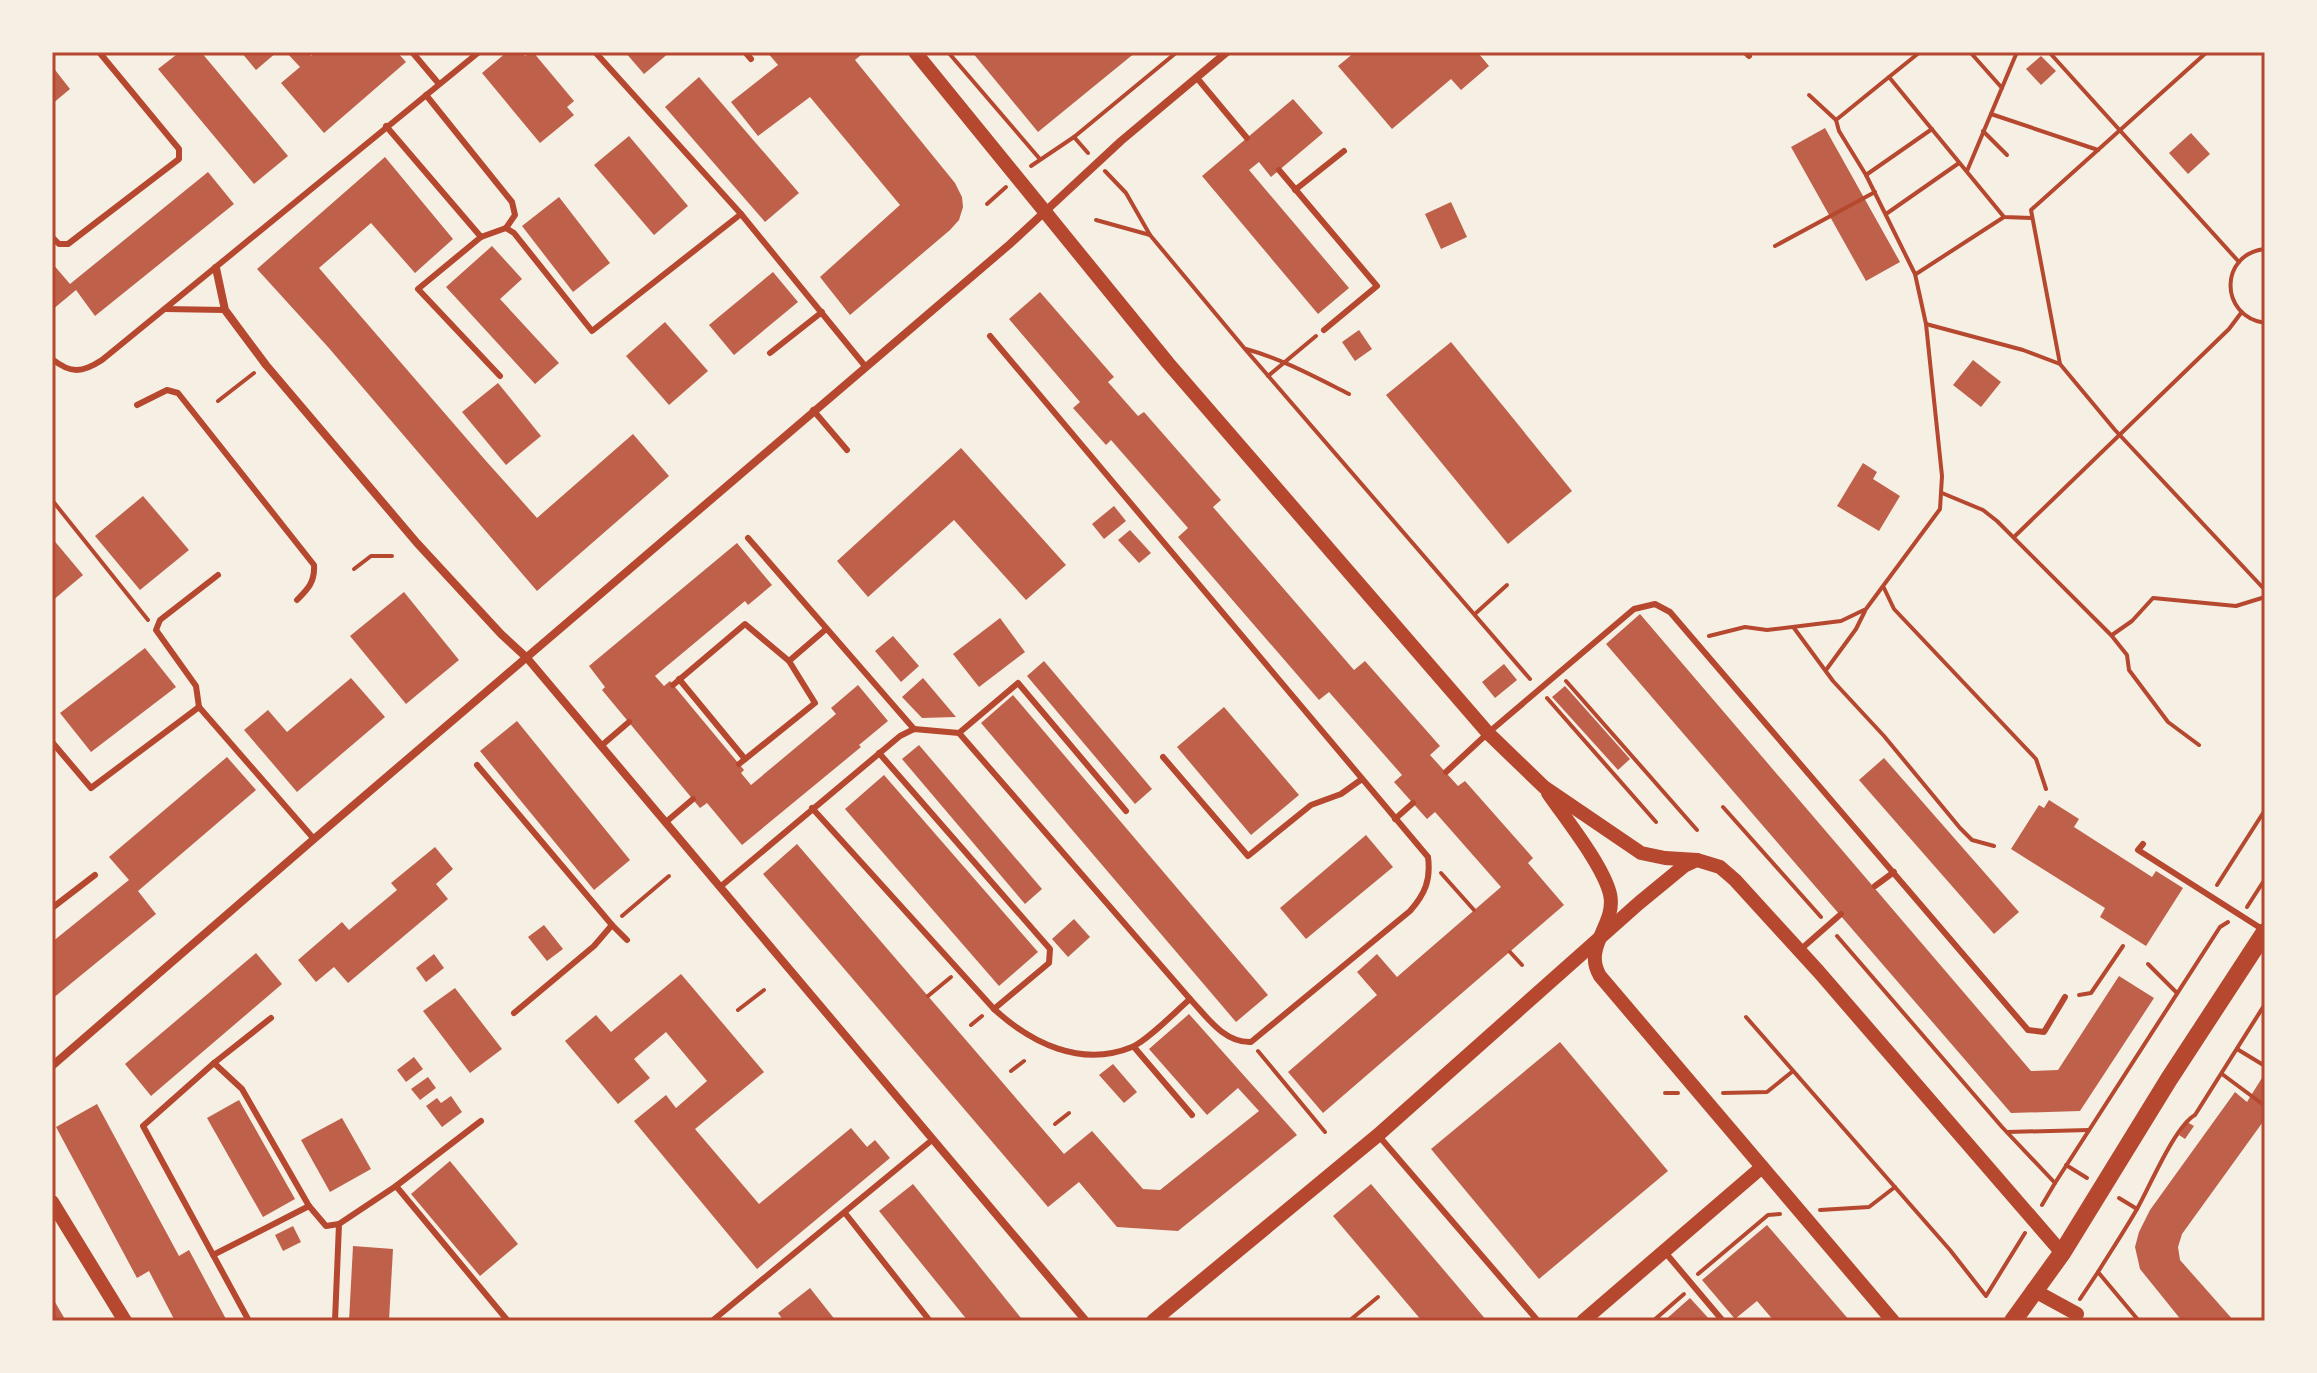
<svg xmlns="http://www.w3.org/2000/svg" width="2317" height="1373" font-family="'Alegreya Sans',sans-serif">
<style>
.building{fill:#bf614a}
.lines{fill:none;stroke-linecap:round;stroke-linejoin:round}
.path{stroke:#b5482f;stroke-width:4}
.service{stroke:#b5482f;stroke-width:6}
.minor{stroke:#b5482f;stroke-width:8}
.tertiary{stroke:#b5482f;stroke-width:14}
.primary{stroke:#b5482f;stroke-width:18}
.neatline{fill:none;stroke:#b5482f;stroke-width:3}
</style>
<rect width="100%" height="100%" fill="#f6efe4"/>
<g class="building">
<polygon points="173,52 201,52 288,156 254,184 158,69 176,55"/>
<polygon points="241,52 277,52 256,70"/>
<polygon points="286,52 307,52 311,56 316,52 397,52 406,62 324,133 281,83 300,67"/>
<polygon points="507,52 521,52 525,56 533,52 574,101 567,107 574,115 540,143 482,73"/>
<polygon points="625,52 670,52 644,74"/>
<polygon points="767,52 859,52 861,55 855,60 955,183 962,197 963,207 959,220 950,230 850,315 820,277 900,205 810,97 758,136 731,102 778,65"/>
<polygon points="972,52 1136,52 1038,132"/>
<polygon points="1355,52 1482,52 1479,54 1489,66 1461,90 1451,79 1392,129 1338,66"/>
<polygon points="2041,56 2056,71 2041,85 2026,69"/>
<polygon points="52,66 70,89 52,104"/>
<polygon points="699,77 799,193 765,222 665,107"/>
<polygon points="1293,99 1323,133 1271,177 1259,162 1249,170 1349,288 1318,314 1202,176"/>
<polygon points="1825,128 1900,262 1866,281 1791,147"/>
<polygon points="2191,133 2210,154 2188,174 2169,153"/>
<polygon points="629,136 688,206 654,235 594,165"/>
<polygon points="385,157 453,239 415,273 371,223 319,268 486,461 537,518 633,434 669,476 537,591 328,347 257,269"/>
<polygon points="208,172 234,204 95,316 76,290 52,310 52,263 70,284"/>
<polygon points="559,197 610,263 573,292 522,226"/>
<polygon points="1451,202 1467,237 1441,249 1425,214"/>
<polygon points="492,246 522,279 500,299 559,363 535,384 446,287"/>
<polygon points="773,272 798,302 734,355 709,325"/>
<polygon points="1040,292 1114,377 1108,382 1138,416 1144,412 1221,500 1213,507 1354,670 1365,661 1440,746 1430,755 1458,786 1465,781 1533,858 1528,863 1564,905 1323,1113 1288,1072 1377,995 1357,972 1377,954 1397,977 1501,887 1435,812 1427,819 1394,782 1402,775 1329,692 1319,700 1178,537 1188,528 1111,440 1106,445 1073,408 1080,402 1009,319"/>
<polygon points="665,322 708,371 669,405 626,356"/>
<polygon points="1359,330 1372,349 1355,361 1342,342"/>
<polygon points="1451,342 1572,491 1508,544 1386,395"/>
<polygon points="1973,360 2001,382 1981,407 1953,385"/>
<polygon points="498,383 541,436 506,465 462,412"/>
<polygon points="961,448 1066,565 1026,600 954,520 868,597 837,561"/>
<polygon points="1863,463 1877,472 1873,479 1900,496 1879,531 1837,506"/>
<polygon points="143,496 189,550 140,590 95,536"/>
<polygon points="1114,506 1126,521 1104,539 1092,524"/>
<polygon points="1130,530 1151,553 1139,563 1118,540"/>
<polygon points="52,538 83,575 52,601"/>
<polygon points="737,543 772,585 748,605 745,601 655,676 664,686 670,681 744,770 741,773 751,785 836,714 831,708 858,685 888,721 859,745 861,747 742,845 707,803 700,808 602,690 605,687 589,666"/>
<polygon points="404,592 459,660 406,704 350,636"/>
<polygon points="1640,614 2031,1071 2058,1070 2119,976 2154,998 2080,1111 2011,1113 1606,644"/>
<polygon points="1000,618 1025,652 979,687 953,654"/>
<polygon points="893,636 919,666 901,682 875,651"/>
<polygon points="145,648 176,687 91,752 60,713"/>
<polygon points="1044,661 1152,789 1135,804 1027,676"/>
<polygon points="1504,664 1517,680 1495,698 1482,682"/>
<polygon points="351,678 385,717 297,792 244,730 268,710 287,732"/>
<polygon points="923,678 956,717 922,718 902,697"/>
<polygon points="1565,686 1630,759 1618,770 1552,697"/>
<polygon points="1013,695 1268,995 1236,1022 981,723"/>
<polygon points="1224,707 1299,795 1251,835 1177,747"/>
<polygon points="517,721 630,860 594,890 480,751"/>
<polygon points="919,745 1042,889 1025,904 902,759"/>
<polygon points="227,757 256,790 138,891 156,914 52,999 52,942 129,880 109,857"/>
<polygon points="1884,758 2019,912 1994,934 1859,780"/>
<polygon points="884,775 1038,952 999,986 845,809"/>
<polygon points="2049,800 2079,819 2074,827 2152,877 2156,871 2183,888 2146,946 2100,917 2105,908 2011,849 2039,805 2044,808"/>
<polygon points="1366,835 1393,867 1306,939 1280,908"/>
<polygon points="797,844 1064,1154 1092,1131 1143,1189 1160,1190 1259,1111 1238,1088 1207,1115 1149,1049 1189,1014 1297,1135 1178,1231 1117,1227 1079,1182 1048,1207 763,874"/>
<polygon points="435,847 453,869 436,884 448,899 348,983 334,967 316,982 298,960 342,922 349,930 397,890 391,883"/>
<polygon points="1074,919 1090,937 1068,957 1052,939"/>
<polygon points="544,925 563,949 547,961 528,937"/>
<polygon points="256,953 282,984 151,1096 125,1064"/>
<polygon points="434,954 444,968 426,982 416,968"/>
<polygon points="681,974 764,1072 695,1129 759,1204 851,1128 867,1147 875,1140 890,1158 757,1269 634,1121 666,1095 676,1108 707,1081 666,1032 634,1059 650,1078 618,1104 565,1041 596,1015 611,1032"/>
<polygon points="455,988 502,1049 470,1073 423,1011"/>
<polygon points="1560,1042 1668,1171 1539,1279 1431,1149"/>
<polygon points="414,1057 423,1069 406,1082 397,1070"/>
<polygon points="1113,1064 1137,1092 1124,1103 1099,1075"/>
<polygon points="2265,1073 2265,1119 2182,1234 2178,1247 2180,1260 2234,1321 2182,1321 2140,1269 2135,1247 2139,1232 2150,1210 2235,1092 2247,1102"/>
<polygon points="428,1077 436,1088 420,1100 411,1089"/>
<polygon points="451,1096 462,1112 442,1127 426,1106 437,1098 441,1103"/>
<polygon points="239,1100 295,1199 263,1217 207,1118"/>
<polygon points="97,1104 179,1256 189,1250 227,1321 175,1321 149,1271 137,1278 56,1127"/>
<polygon points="342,1118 371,1169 330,1192 301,1140"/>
<polygon points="2187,1122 2194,1126 2185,1139 2179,1135"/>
<polygon points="450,1161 518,1244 480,1276 411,1194"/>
<polygon points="913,1184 1021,1318 1018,1321 968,1321 879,1211"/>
<polygon points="1371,1184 1487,1321 1422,1321 1333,1216"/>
<polygon points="1767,1225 1850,1321 1774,1321 1757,1301 1735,1319 1702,1280"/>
<polygon points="293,1226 301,1242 283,1251 275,1235"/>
<polygon points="353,1246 393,1249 389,1321 349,1321"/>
<polygon points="810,1288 836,1321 784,1321 778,1313"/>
<polygon points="52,1297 66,1321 52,1321"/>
<polygon points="1690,1298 1711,1321 1664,1321"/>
</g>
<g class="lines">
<g class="path">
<polyline points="948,52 1039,158"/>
<polyline points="1920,52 1889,77 2004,217 2032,218"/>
<polyline points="1970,52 2002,88"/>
<polyline points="2049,52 2239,262"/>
<polyline points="2207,52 2031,210 2060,364 2115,430 2265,590"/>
<polyline points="1809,95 1836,120"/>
<polyline points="1991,114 2098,150"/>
<polyline points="1983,131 2007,155"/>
<polyline points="1074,137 1088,153"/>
<polyline points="1031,166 1074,137 1177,52"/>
<polyline points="1105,171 1126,193 1150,235 1245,349 1530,679"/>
<polyline points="1967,171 2017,52"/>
<polyline points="1866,175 1932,129"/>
<polyline points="987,204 1006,187"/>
<polyline points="1886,214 1959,163"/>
<polyline points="1096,220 1150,235"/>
<polyline points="1775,246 1875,192"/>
<path d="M2265,249C2219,254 2219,316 2265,323"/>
<polyline points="1916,274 2004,217"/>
<polyline points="1926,324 2023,350 2060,364"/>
<path d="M1246,349C1282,359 1315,377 1349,394"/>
<polyline points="1268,376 1316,336"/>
<polyline points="218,401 254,373"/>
<polyline points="1942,493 1983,510 1997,521 2111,635 2127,655 2129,670 2168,722 2199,745"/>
<polyline points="52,500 148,620"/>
<polyline points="2014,537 2229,329 2241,313"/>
<polyline points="354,569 371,556 392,556"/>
<polyline points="1884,588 1894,609 2036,759 2046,789"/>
<polyline points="1476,613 1507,585"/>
<polyline points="1794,628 1833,681 1884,736 1960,828 1972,840 1994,846"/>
<polyline points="2112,635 2132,621 2153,598 2236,606 2265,597"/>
<polyline points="1709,636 1745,627 1767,630 1841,621 1866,609 1940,509 1942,476 1926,324 1915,274 1866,175 1839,131 1836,120 1889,77"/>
<polyline points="1826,670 1856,629 1865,611"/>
<polyline points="1566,681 1697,830"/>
<polyline points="1547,698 1656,822"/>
<polyline points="1723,807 1821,917"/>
<polyline points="1441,873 1474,910"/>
<polyline points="2217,885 2265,810"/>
<polyline points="2247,907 2265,879"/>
<polyline points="622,916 669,876"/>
<polyline points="1837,936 2002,1127 2055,1183 2042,1205"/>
<polyline points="1510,952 1522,965"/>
<polyline points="2148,964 2177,993"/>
<polyline points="2079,995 2091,993 2123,946"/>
<polyline points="928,996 951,977"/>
<polyline points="738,1010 764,990"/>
<polyline points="1746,1017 1950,1250 1986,1296 2025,1233"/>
<polyline points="971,1025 982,1016"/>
<polyline points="2237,1049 2265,1066"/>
<polyline points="1258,1051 1325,1132"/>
<polyline points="1011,1071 1024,1061"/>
<polyline points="2222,1074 2265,1106"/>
<polyline points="1665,1093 1678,1093"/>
<polyline points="1723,1093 1767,1092 1793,1071"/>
<polyline points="1055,1124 1069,1113"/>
<polyline points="2007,1132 2089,1130"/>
<polyline points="2066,1165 2087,1178"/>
<polyline points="2055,1183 2220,927 2228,922"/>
<polyline points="2119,1198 2137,1209"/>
<polyline points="1820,1210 1869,1207 1895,1187"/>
<polyline points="1698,1274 1768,1215 1780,1214"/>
<polyline points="2080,1299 2098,1272"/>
<polyline points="1349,1321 1378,1297"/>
<polyline points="1653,1321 1684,1294"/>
<path d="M2139,1321L2098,1272C2111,1251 2125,1230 2137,1209C2150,1186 2175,1126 2195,1115L2265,1004"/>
</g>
<g class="service">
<polyline points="412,52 439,84"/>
<polyline points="595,52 741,214 865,366"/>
<polyline points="745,52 751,59"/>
<polyline points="1745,52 1749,56"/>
<polyline points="1197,78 1247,138"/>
<polyline points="426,95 512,202 515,215 506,228"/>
<polyline points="386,126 481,237 506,228 514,233 592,331 741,214"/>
<polyline points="1279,170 1377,286 1324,330"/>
<polyline points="1295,190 1344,151"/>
<polyline points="52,237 59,244 68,244 179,159 179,149 99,52"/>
<polyline points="481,237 418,289 500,376"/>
<polyline points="165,309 225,310"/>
<polyline points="770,353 822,312"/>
<path d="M52,359C71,374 82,373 102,360L479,52"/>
<path d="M137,405L167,390L178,393L314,565C315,582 308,589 297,600"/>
<polyline points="813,410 847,450"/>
<polyline points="748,538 914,729"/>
<polyline points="679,679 745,759"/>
<polyline points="673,685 745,624 789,661"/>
<polyline points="199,707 196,686 156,630 160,620 218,575"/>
<polyline points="959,733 1018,683 1126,811"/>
<polyline points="52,742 91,788 199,707 314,839"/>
<polyline points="601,746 629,722"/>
<polyline points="879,753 1050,949 1049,963 994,1009"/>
<polyline points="1163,757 1248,856 1311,805 1341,794 1362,779"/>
<polyline points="739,764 815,703 789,661 825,630"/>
<polyline points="477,765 612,925 594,946 514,1013"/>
<polyline points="1446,772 1488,733 1634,609 1655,604 1670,612 2028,1030 2044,1032 2065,997"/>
<path d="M812,808L994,1009C1031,1043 1081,1068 1132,1047C1147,1041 1176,1011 1190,999"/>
<polyline points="1395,819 1413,803"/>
<polyline points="666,822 693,799"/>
<polyline points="2143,844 2138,850 2262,929"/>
<polyline points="1875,886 1894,872"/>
<path d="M720,887L900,736L914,729L959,733L1190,999C1207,1017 1224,1043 1251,1042L1410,911C1425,894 1431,880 1428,857L990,336"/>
<polyline points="52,908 95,875"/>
<polyline points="612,925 627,940"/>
<polyline points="1800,950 1841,914"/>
<polyline points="1134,1047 1192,1115"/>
<polyline points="214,1063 242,1089 309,1206"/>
<polyline points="1378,1135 1538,1321"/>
<polyline points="396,1186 481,1121"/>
<polyline points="845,1213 930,1321"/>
<polyline points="1664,1251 1723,1321"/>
<polyline points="213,1255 309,1206 326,1226 339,1224 396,1186 508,1321"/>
<polyline points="249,1321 143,1126 214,1063 271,1018"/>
<polyline points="335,1321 339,1224"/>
<polyline points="712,1321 932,1140"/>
</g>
<g class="minor">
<polyline points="216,268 225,310 266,365 417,543 501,634 527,658 1086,1321"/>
<polyline points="52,1066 314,839 1010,244 1121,141 1227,52"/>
</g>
<g class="tertiary">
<polyline points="915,52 1168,363 1488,733 1544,787 1641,853 1665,858 1697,860"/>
<path d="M1548,793C1565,818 1603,865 1610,894C1617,925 1582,946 1600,976L1893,1321"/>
<polyline points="52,1202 125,1321"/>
<polyline points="2033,1290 2077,1314"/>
<polyline points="1153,1321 1378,1135 1639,903 1684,866 1697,860 1720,867 1735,880 1819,972 2062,1253"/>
<polyline points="1583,1321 1762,1167"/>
</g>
<polyline class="primary" points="2013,1321 2062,1253 2169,1079 2265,932"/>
</g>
<rect width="2317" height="1373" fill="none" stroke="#f6efe4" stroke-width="108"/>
<rect x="54" y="54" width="2209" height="1265" class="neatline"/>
</svg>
